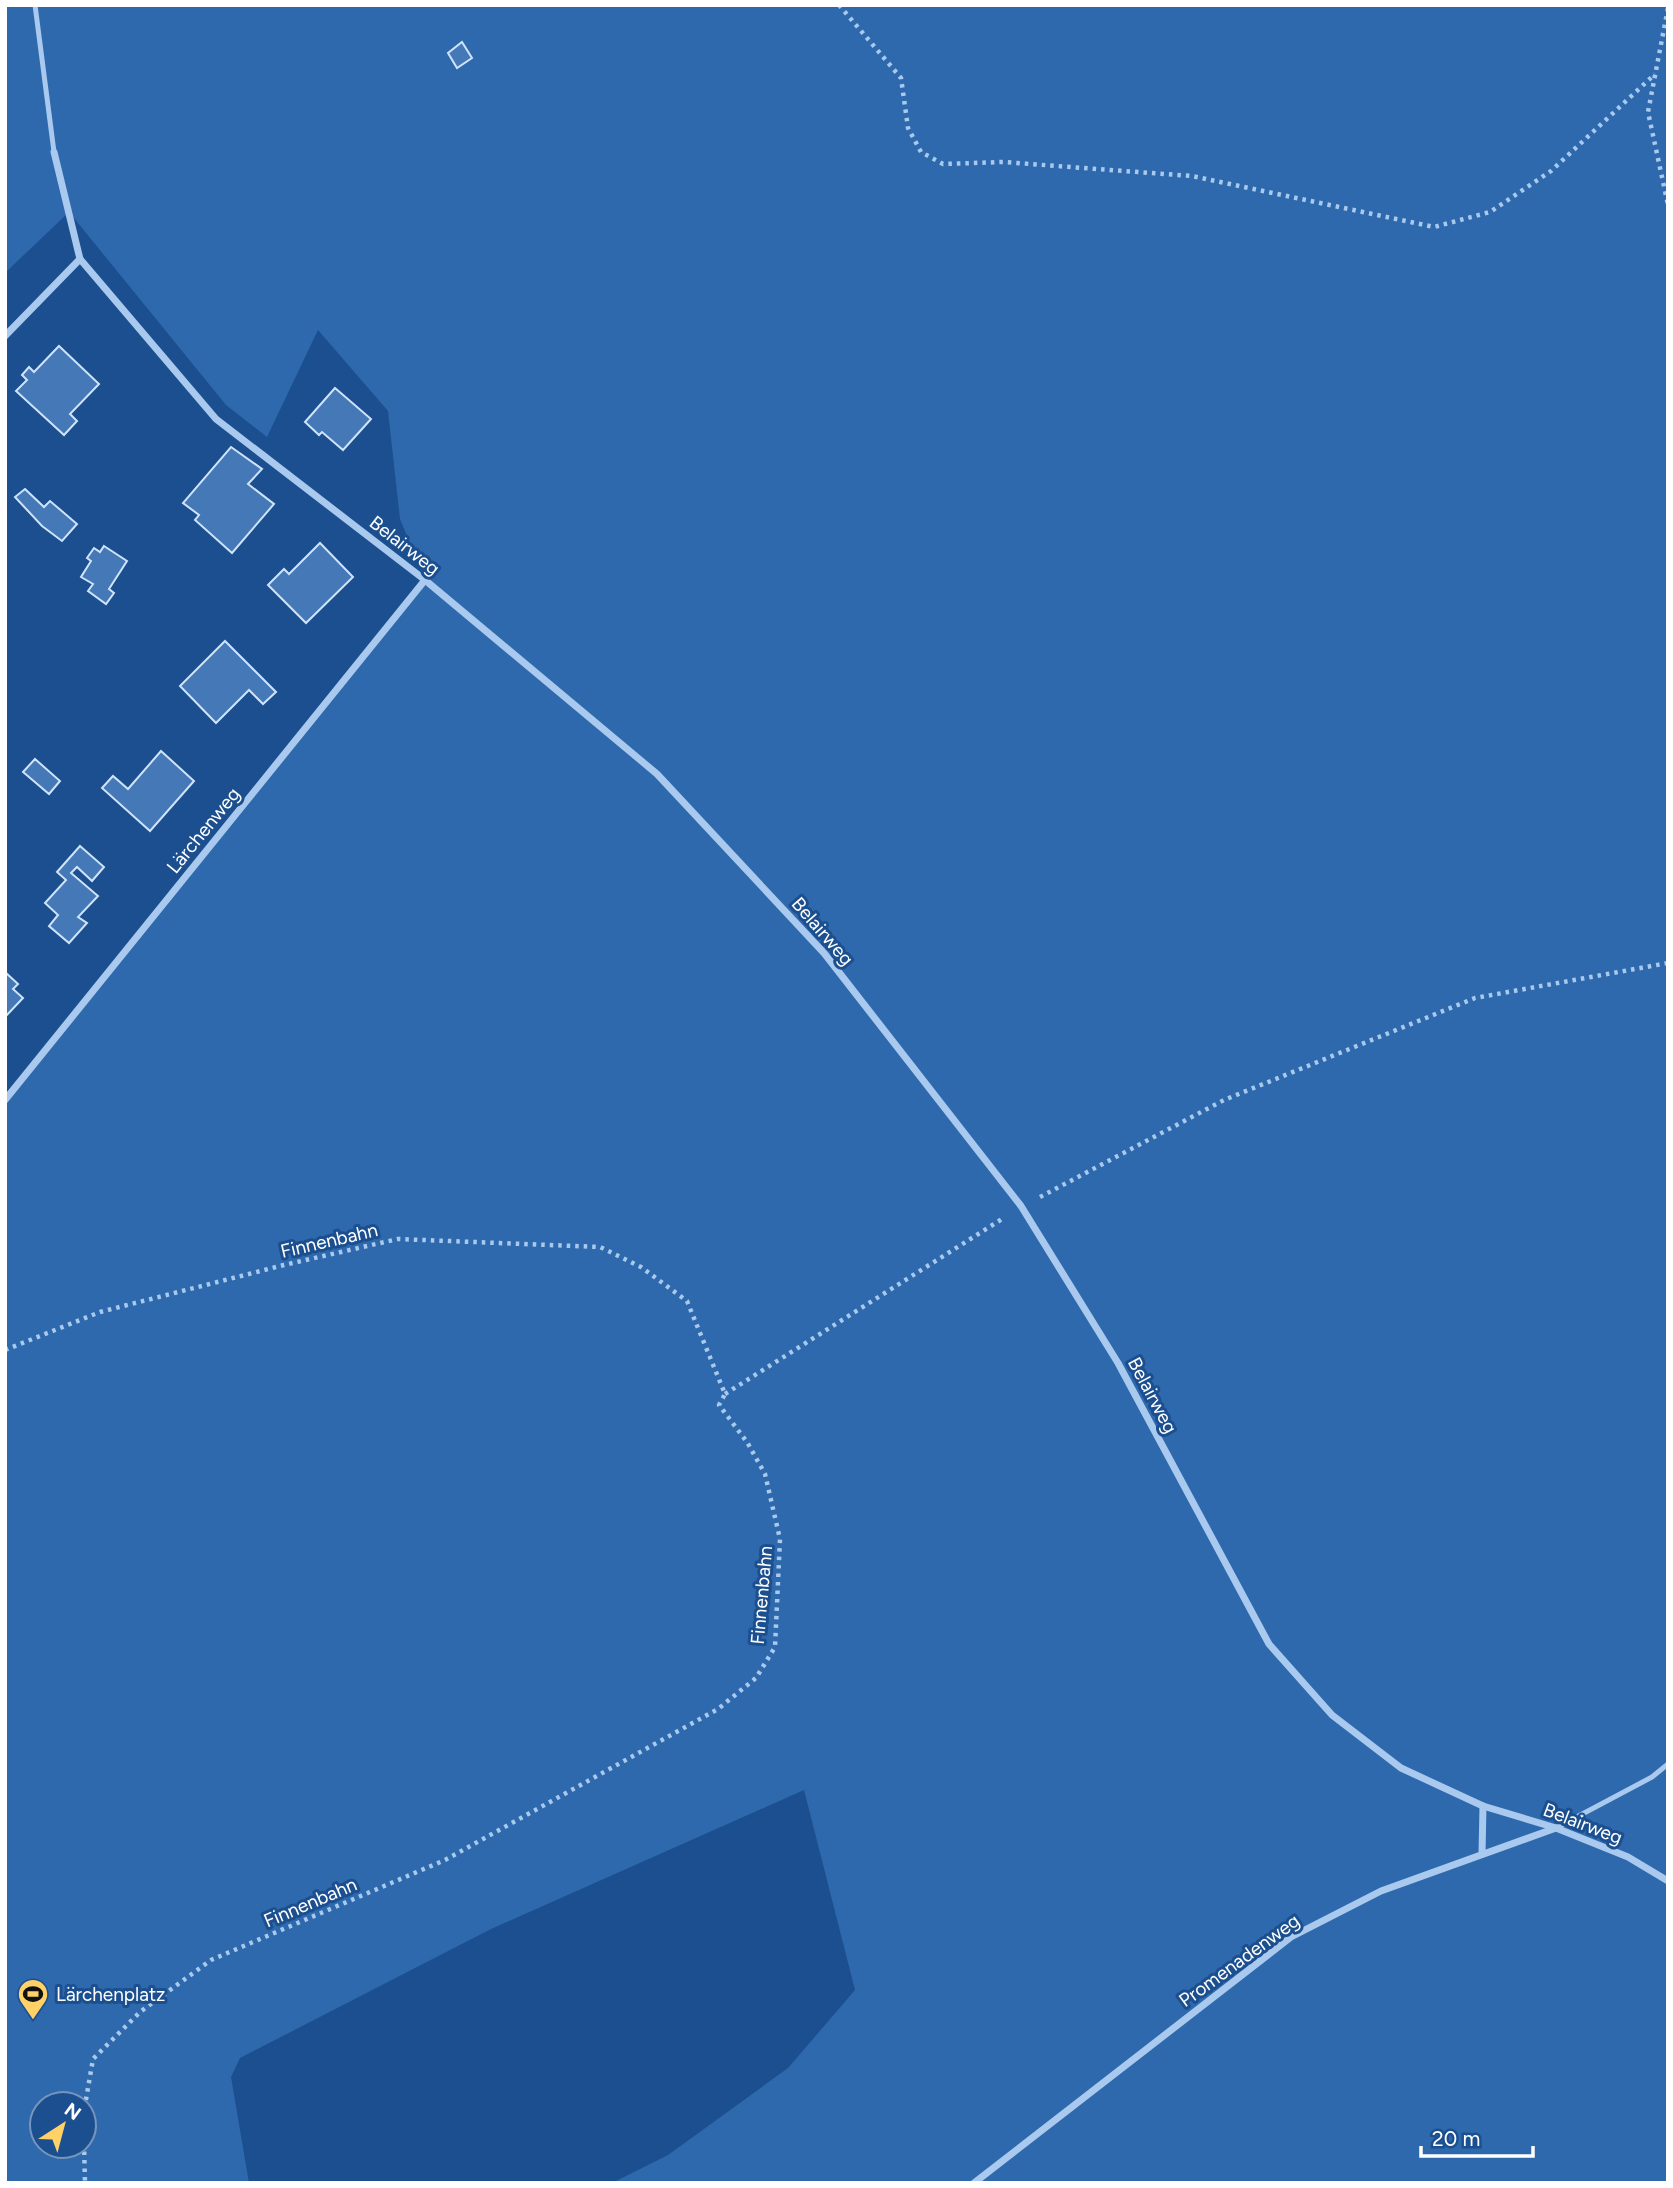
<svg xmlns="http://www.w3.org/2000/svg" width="1673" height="2188" font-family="Figtree,sans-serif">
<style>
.green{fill:#2e69ad;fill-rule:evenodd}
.building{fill:#4478b7;stroke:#cfe3fa;stroke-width:2}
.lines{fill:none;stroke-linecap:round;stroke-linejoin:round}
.path{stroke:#a9c9ee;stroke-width:4.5;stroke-dasharray:3.5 5;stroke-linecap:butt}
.lane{stroke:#a9c9ee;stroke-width:5}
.street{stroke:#a9c9ee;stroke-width:7}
.labels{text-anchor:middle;stroke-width:6;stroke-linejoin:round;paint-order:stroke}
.street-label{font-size:19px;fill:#fff;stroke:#1b4f8f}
.poi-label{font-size:19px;fill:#fff;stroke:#1b4f8f;text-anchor:start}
</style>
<rect width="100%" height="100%" fill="#1b4f8f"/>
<path class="green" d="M5,5H1668V2183H612L668,2155L788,2068L855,1990L804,1790L491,1929L240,2058L231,2077L249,2183H5V1100L425,580L400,519L388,411L318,330L267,437L226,405L69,212L5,273ZM42,2104H84V2146H42Z"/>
<g class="building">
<polygon points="462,42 472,58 457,68 448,53"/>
<polygon points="59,346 99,384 70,414 77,421 64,435 16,391 27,380 22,375 29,367 34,372"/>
<polygon points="335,388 371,419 343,450 322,432 319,435 305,422"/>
<polygon points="231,447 262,469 248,484 274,504 232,553 195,520 199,515 183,503"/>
<polygon points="25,489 44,507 50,501 77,524 62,541 42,526 15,497"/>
<polygon points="320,543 353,577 306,623 268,585 284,569 289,574"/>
<polygon points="104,546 127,561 109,589 114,593 106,604 88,591 93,584 81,577 91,561 87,558 94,548 100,552"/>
<polygon points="225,641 276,692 263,704 249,690 216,723 180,686"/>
<polygon points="161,751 194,781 150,831 102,788 113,776 128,789"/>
<polygon points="35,759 60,781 49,794 23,772"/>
<polygon points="80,846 104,867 92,881 77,867 71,873 98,896 78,917 87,923 69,943 49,926 58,915 45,903 66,880 57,872"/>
<polygon points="5,972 18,984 13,989 23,998 5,1017"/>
</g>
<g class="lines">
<g class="path">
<polyline points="839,5 901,78 908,128 921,152 943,164 1003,162 1192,176 1434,227 1490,212 1551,171 1655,74"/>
<polyline points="1668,8 1648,112 1668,205"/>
<polyline points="1040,1197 1224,1100 1475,998 1668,963"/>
<polyline points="5,1350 100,1312 284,1265 398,1239 600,1247 641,1267 687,1301 725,1394 719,1405 747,1442 765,1474 780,1539 775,1647 756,1678 718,1709 445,1860 211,1960 140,2012 93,2059 84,2111"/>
<polyline points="725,1394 1002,1219"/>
<polyline points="84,2143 85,2183"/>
</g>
<g class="lane">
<polyline points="35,5 54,152"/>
<polyline points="1556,1828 1652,1777 1668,1764"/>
</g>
<g class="street">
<polyline points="54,152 80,259 216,419 425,580 657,774 824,953 1021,1206 1118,1363 1269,1644 1332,1715 1401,1768 1483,1806 1556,1828 1628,1857 1668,1881"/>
<polyline points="5,336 80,259"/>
<polyline points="5,1100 425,580"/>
<polyline points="1482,1854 1483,1806"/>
<polyline points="974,2183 1291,1937 1381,1891 1556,1828"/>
</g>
</g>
<defs>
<g id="stadium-pin" transform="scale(1.575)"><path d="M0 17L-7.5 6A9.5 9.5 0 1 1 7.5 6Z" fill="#ffd166" stroke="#1b4f8f"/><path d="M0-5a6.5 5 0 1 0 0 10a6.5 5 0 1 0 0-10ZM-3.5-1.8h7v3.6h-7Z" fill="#111"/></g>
</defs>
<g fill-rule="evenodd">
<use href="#stadium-pin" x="33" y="1994"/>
</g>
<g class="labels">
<g class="street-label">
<text transform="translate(405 545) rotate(38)" y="7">Belairweg</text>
<text transform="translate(203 830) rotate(-51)" y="7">Lärchenweg</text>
<text transform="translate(823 931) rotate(49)" y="7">Belairweg</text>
<text transform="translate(329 1240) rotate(-13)" y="7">Finnenbahn</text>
<text transform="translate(1153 1395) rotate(62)" y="7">Belairweg</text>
<text transform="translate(761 1595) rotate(-85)" y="7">Finnenbahn</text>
<text transform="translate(1583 1823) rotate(21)" y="7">Belairweg</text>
<text transform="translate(310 1902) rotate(-23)" y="7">Finnenbahn</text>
<text transform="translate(1239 1960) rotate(-36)" y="7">Promenadenweg</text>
</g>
<g class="poi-label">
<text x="56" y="2001">Lärchenplatz</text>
</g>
</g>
<rect width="1673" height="2188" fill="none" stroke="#ffffff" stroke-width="14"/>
<g transform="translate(63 2125) rotate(36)"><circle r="33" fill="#1b4f8f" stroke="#7695bc" stroke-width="2"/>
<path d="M0-5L12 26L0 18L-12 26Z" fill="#ffd166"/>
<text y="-10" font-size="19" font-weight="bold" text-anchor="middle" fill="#ffffff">N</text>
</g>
<path d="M1421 2146v10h112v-10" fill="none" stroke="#ffffff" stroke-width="3.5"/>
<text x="1432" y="2146" font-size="21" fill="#ffffff" stroke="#1b4f8f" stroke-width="5" paint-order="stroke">20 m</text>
</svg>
